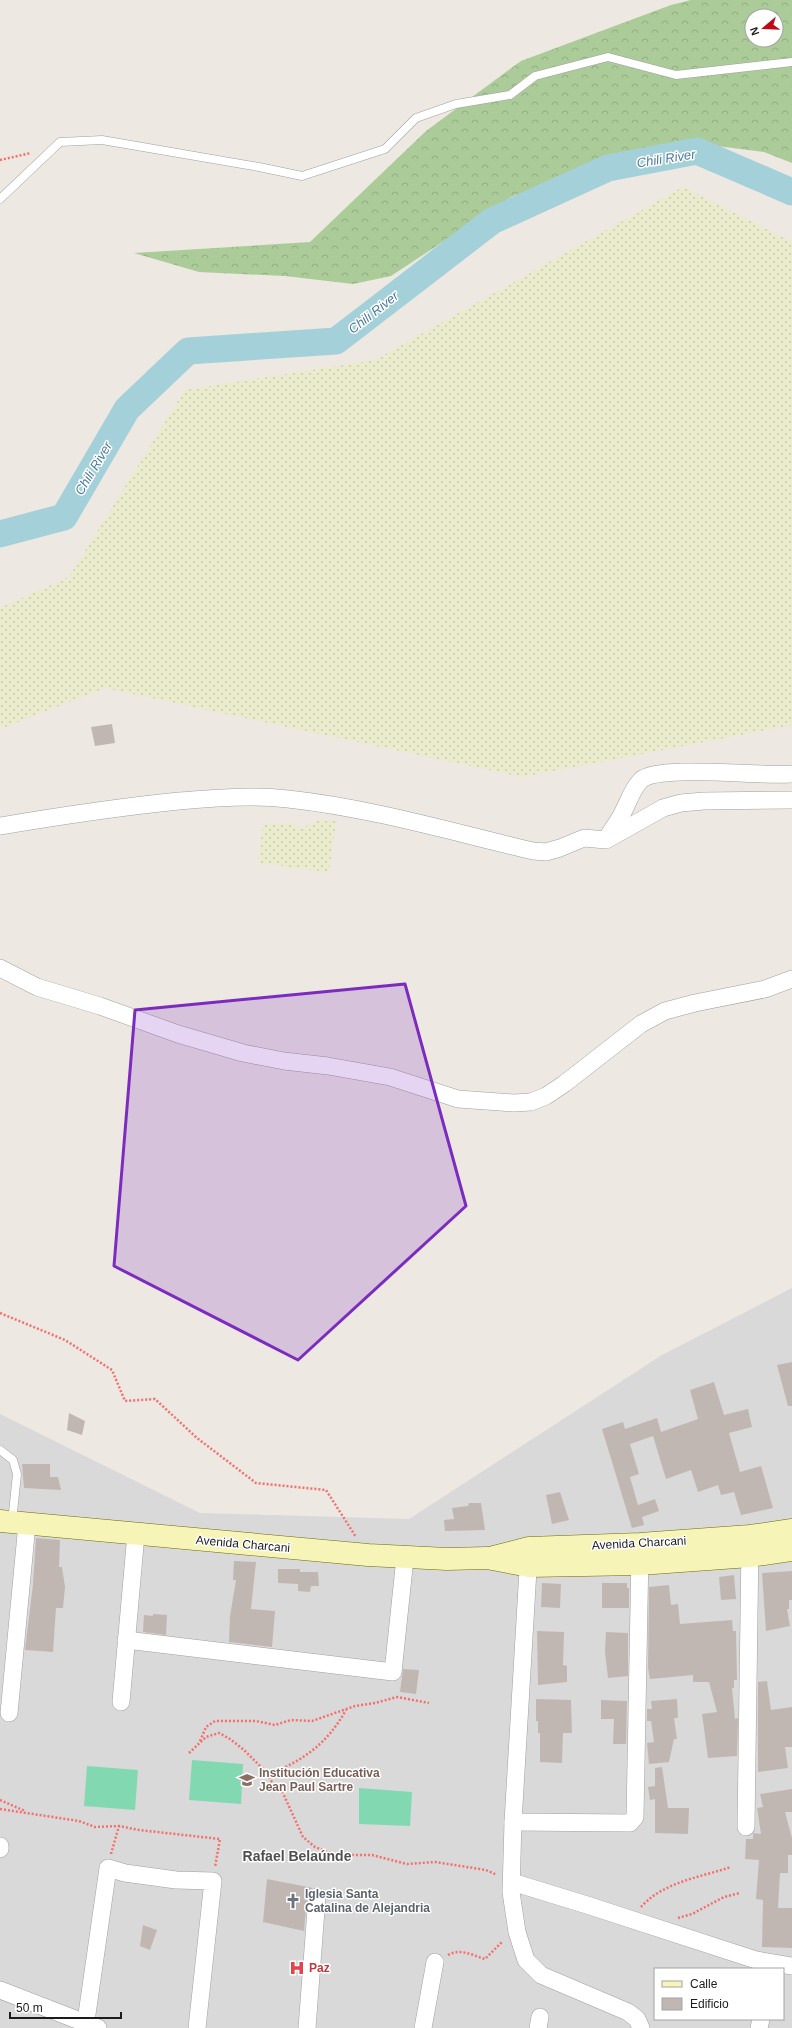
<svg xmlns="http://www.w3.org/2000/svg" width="792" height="2028" font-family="Helvetica,sans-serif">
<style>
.residential{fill:#dad9d9;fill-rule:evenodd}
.farmland{fill:url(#farmland-dots)}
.forest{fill:url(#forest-crowns);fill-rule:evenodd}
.pitch{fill:#82d9b1}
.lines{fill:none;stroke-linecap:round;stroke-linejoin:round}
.river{stroke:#a4d1d9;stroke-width:27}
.building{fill:#c1b7b2}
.lane-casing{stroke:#a0a0a0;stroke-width:9}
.street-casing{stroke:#a0a0a0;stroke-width:18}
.secondary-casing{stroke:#6a6c09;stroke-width:23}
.path{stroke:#f3706c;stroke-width:2.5;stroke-dasharray:2 2;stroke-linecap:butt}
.lane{stroke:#fff;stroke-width:8}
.street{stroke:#fff;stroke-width:17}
.secondary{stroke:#f6f4b7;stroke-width:22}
.marked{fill:#7b2cbf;fill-opacity:0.2;stroke:#7b2cbf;stroke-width:3;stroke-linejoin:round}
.labels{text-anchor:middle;stroke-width:3;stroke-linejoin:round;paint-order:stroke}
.street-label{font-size:12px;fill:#1c1c1c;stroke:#fff}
.education-label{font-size:12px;font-weight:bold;fill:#785e54;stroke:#fff;text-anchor:start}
.worship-label{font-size:12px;font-weight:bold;fill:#5b616d;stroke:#fff;text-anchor:start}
.health-label{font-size:12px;font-weight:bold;fill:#be3a42;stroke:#fff;text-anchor:start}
.water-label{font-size:13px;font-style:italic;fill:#4a7b9f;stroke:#fff}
.quarter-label{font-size:14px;font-weight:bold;fill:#4f4f4f;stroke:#fff}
</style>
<defs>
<pattern id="farmland-dots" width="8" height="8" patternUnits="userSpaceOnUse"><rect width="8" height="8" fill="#ebebcd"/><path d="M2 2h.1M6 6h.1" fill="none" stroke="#c9c9af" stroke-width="1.8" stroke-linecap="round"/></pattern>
<pattern id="forest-crowns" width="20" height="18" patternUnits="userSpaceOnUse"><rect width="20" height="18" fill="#abcb98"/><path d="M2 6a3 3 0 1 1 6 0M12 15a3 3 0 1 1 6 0" fill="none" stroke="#93ae82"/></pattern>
</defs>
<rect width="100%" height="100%" fill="#ede8e2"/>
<path class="residential" d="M792,1288V2028H0V1414L200,1513L409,1519L662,1355ZM655,1969H783V2019H655Z"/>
<g class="farmland">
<polygon points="683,187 792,242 792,725 522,777 105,688 0,729 0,608 69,577 185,390 375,360"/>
<polygon points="320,820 336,821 329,872 258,863 263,825 294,823 300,829"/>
</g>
<path class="forest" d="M691,0H792V163L764,152L678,141L599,164L511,197L391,276L353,284L285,276L199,272L134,253L310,242L426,131L521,61L671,5ZM752,16H776V40H752Z"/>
<g class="pitch">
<polygon points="192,1760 243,1764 241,1804 189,1800"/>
<polygon points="87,1766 138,1770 135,1810 84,1806"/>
<polygon points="359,1788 412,1792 410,1826 359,1824"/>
</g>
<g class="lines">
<polyline class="river" points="0,534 64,517 127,409 188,351 336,341 492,221 608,168 697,151 792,192"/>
</g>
<g class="building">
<polygon points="112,724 115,743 95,746 91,727"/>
<polygon points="792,1362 792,1406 788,1406 777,1365"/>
<polygon points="714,1382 724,1415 748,1409 752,1427 729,1433 740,1472 761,1466 773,1508 741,1515 734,1492 721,1495 718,1485 698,1492 691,1470 666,1479 653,1436 630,1444 639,1474 630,1477 638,1505 655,1499 659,1511 642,1517 644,1525 632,1528 602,1429 623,1422 625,1429 657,1418 661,1432 698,1419 690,1390"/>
<polygon points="69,1413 85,1421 82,1435 67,1430"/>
<polygon points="22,1464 50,1464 50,1477 58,1477 61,1490 24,1488"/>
<polygon points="560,1492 569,1520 552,1524 546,1495"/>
<polygon points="469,1503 481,1503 485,1530 445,1531 444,1520 454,1519 452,1508 468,1506"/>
<polygon points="36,1538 60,1540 59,1567 62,1567 65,1587 63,1608 56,1608 53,1652 25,1650 33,1584"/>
<polygon points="234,1561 256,1562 251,1609 275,1611 272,1647 229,1642 230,1616 236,1580 233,1580"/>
<polygon points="278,1569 300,1569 300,1572 318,1572 319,1586 311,1586 310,1592 298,1591 298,1584 278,1583"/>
<polygon points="792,1571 792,1600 789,1600 789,1609 787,1609 790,1626 766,1631 762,1573"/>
<polygon points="734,1575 736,1599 721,1600 719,1577"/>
<polygon points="542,1583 561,1584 560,1608 541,1607"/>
<polygon points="602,1583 627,1583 627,1588 629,1588 629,1608 602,1608"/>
<polygon points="669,1585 671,1605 678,1604 680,1624 732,1620 733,1631 736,1631 737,1680 734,1680 734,1688 732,1688 735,1719 738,1718 737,1756 708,1758 702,1714 717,1712 709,1682 693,1682 693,1675 650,1679 648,1668 649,1587"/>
<polygon points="153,1614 167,1615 166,1635 143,1632 144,1615 153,1616"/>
<polygon points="537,1631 564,1632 563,1665 567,1666 567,1682 538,1685"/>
<polygon points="606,1632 628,1633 628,1676 608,1678 605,1652"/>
<polygon points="403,1669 419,1670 416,1694 400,1692"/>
<polygon points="767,1681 771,1710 792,1707 792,1747 785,1747 788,1768 758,1772 758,1682"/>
<polygon points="536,1699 571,1700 572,1733 563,1733 562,1763 540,1762 540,1733 538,1733 538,1721 536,1721"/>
<polygon points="677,1699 678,1718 674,1718 677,1739 674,1739 669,1762 649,1764 647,1743 654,1742 651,1721 647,1721 647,1709 652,1709 651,1701"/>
<polygon points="601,1700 627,1701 626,1744 613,1744 614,1719 601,1719"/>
<polygon points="662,1767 668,1808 689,1808 688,1834 655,1833 655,1799 650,1800 648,1787 655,1786 655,1768"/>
<polygon points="792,1789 792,1812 785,1812 792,1838 792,1855 788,1855 788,1873 780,1873 778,1908 792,1908 792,1948 762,1947 763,1900 756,1899 759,1860 745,1859 746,1839 753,1839 753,1833 761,1834 757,1808 763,1807 760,1794"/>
<polygon points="267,1879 313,1888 309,1891 307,1896 304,1931 263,1922"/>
<polygon points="143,1925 157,1930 150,1950 140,1946"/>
</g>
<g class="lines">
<g class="lane-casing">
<g id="lane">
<polyline points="0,199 60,142 102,140 259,167 302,176 385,149 416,118 456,104 510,95 535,76 608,57 676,75 792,62"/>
<polyline points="0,1450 13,1460 17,1474 12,1522"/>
</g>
</g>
<g class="street-casing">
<g id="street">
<path d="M0,826C60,816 119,807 179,801C215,798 252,795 288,799C371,808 452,832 533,851L546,852L560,848L584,838L606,840L663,808L681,803L704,801L792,800"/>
<path d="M607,838C612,829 619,821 623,812C629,801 632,789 641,780C659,764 763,777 792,774"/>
<polyline points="0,968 37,987 100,1006 178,1034 243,1053 284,1061 328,1066 390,1077 458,1099 514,1103 531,1102 546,1096 564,1084 641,1024 665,1011 695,1003 765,989 792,979"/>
<polyline points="529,1553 513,1822 511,1892 517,1932 526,1960 541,1975 628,2012 637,2019 641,2028"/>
<polyline points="126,1640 393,1672 405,1558"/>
<polyline points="121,1702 136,1534"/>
<polyline points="9,1713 27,1524"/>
<polyline points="513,1822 630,1823 635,1817 640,1552"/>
<polyline points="746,1827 750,1545"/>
<polyline points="0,1849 0,1846"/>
<polyline points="512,1882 587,1905 756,1960 792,1966"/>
<polyline points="0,1990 98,2028"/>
<polyline points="85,2028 108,1868 125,1873 176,1880 213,1881 197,2028"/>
<polyline points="307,2028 317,1897"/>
<polyline points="423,2028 435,1962"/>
<polyline points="538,2028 540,2017"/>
<polyline points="759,2028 761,2019"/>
</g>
</g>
<g class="secondary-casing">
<g id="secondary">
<polyline points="0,1521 368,1555 447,1559 487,1558 529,1566 640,1564 750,1556 792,1550"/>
<polyline points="494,1557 529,1548 640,1544 750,1536 792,1530"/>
</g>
</g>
<g class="path">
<polyline points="0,160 31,153"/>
<polyline points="0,1313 65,1340 112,1370 125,1401 155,1399 197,1438 256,1483 326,1490 356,1537"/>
<polyline points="200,1741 206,1727 215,1721 256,1721 275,1725 291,1720 312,1721 355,1706 375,1703 397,1697 429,1703"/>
<polyline points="189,1753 206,1737 219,1733 230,1739 244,1750 263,1769 272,1782 282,1791 303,1837 315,1847 336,1855 372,1855 407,1864 435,1862 486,1870 497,1875"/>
<path d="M267,1775C303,1761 327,1744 346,1710"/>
<polyline points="0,1800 25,1811"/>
<polyline points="0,1809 79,1821 95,1827 119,1826 139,1830 220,1839 215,1867"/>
<polyline points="111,1854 119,1826"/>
<path d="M641,1907C663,1882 701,1877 731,1867"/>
<polyline points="678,1918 692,1914 724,1897 740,1893"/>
<path d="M448,1955C460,1948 472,1955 485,1959L503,1941"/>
</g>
<use href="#lane" class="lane"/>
<use href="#street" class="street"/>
<use href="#secondary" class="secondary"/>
</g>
<path class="marked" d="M405,984L466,1206L298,1360L114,1266L135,1010Z"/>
<defs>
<g id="school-bare" transform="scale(1.2)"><path d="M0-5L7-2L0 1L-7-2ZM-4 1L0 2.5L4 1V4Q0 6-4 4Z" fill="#8d6e63" stroke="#fff" stroke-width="2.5" paint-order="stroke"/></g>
<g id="church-bare" transform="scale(1.2)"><path d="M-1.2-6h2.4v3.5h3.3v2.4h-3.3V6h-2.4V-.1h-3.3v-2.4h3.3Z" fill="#6b7280" stroke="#fff" stroke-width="2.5" paint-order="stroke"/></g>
<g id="hospital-bare" transform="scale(1.2)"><path d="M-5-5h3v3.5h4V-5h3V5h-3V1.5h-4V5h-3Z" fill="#e0444e" stroke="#fff" stroke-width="2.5" paint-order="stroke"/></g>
</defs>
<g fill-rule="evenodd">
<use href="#school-bare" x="247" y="1780"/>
<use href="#church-bare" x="293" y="1901"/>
<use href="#hospital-bare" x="297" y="1968"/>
</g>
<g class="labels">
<g class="street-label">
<text transform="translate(639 1543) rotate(-3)" y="4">Avenida Charcani</text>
<text transform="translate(243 1544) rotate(5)" y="4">Avenida Charcani</text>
</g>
<g class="education-label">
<text x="259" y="1777">Institución Educativa<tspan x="259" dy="14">Jean Paul Sartre</tspan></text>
</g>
<g class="worship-label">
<text x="305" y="1898">Iglesia Santa<tspan x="305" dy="14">Catalina de Alejandria</tspan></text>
</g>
<g class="health-label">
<text x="309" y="1972">Paz</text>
</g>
<g class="water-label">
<text transform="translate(666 158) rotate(-9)" y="5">Chili River</text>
<text transform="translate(373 312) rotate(-38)" y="5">Chili River</text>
<text transform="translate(93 468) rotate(-59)" y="5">Chili River</text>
</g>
<g class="quarter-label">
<text x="297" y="1861">Rafael Belaúnde</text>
</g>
</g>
<rect x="654" y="1968" width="130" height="52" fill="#ffffff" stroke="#a4a4a4"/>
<rect x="662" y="1981" width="20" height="6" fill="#f6f4b7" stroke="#a4a4a4"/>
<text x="690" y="1988" font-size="12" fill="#1c1c1c">Calle</text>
<rect x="662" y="1998" width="20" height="12" fill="#c1b7b2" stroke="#a4a4a4"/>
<text x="690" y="2008" font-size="12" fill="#1c1c1c">Edificio</text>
<g transform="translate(764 28) rotate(251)"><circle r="19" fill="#ffffff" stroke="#a4a4a4"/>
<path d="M0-3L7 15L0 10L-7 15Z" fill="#bf0917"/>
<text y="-6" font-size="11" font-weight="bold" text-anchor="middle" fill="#1c1c1c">N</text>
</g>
<path d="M10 2012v6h111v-6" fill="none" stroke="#1c1c1c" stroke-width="2"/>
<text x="16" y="2012" font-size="12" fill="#1c1c1c" stroke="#ffffff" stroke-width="3" paint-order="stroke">50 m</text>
</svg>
